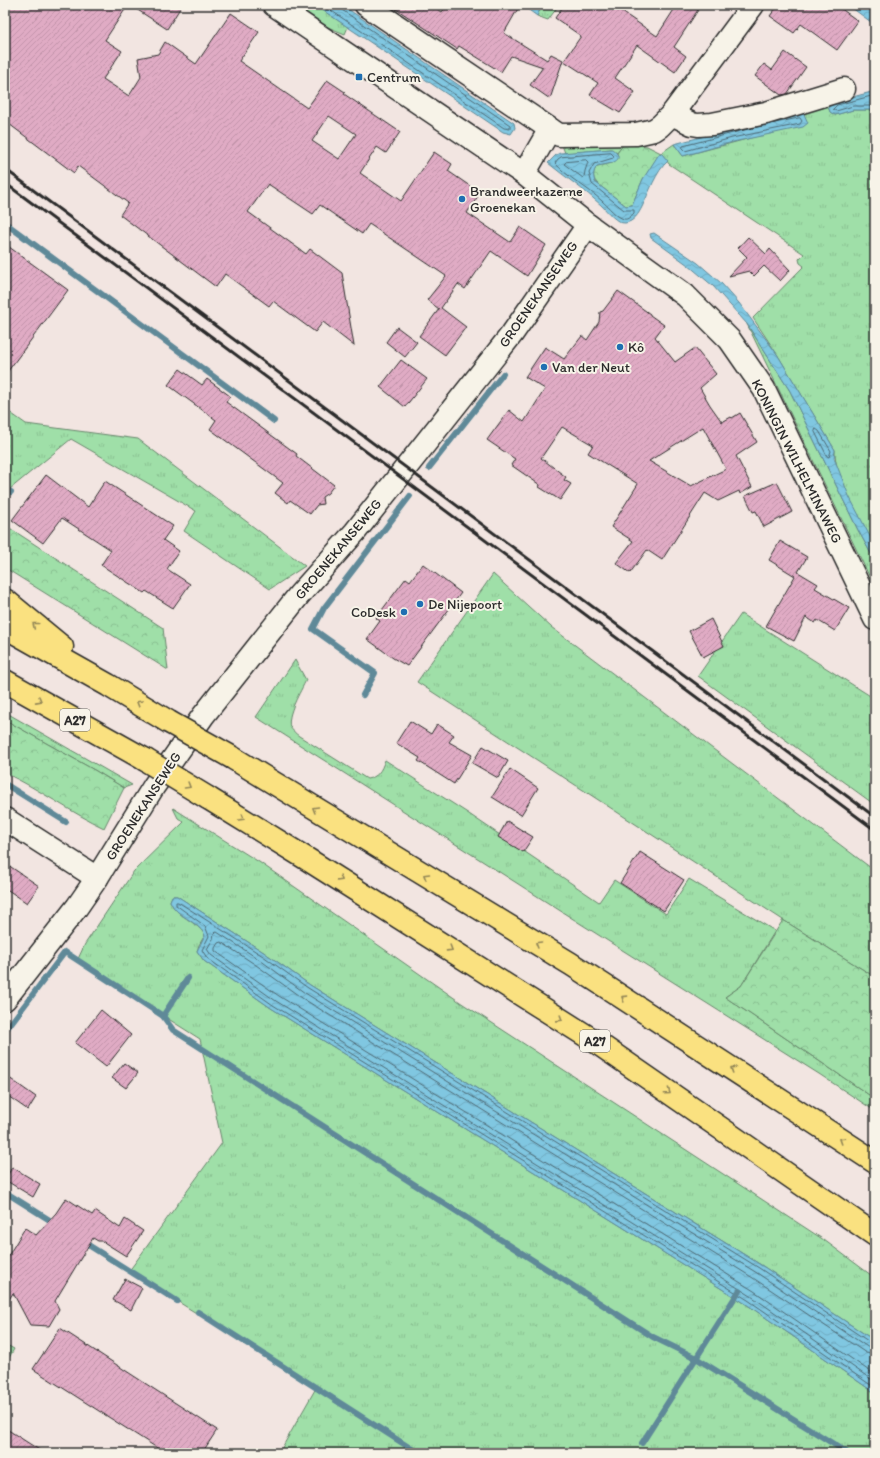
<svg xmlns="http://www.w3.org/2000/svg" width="880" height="1458" font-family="Itim,sans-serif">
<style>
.grass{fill:url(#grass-tufts);stroke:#65856a}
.forest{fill:url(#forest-crowns);stroke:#65856a}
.water{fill:url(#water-waves);stroke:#5e8998}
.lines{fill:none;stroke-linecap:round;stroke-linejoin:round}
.shore{stroke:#4d6974;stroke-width:1}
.stream{stroke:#5e8998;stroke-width:6}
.building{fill:url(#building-hatch);stroke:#2b2b2b;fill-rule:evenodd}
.minor-casing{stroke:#2b2b2b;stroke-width:25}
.tertiary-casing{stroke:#2b2b2b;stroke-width:25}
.secondary-casing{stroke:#2b2b2b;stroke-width:25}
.motorway-casing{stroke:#2b2b2b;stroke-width:25}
.minor{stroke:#f7f3e8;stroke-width:22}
.tertiary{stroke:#f7f3e8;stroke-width:22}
.secondary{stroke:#f7f3e8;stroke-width:22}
.motorway{stroke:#fae180;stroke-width:22}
.rail{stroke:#2b2b2b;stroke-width:3}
.motorway-bridge-casing{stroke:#2b2b2b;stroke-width:25;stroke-linecap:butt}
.motorway-bridge{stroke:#fae180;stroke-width:22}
.oneway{stroke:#928656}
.poi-dot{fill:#1f6fb2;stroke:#f7f3e8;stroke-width:1.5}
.labels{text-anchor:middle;stroke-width:4;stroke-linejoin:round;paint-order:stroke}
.shield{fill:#f7f3e8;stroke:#686764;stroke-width:1}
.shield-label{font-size:13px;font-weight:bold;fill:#2b2b2b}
.poi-label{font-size:14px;fill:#2b2b2b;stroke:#f7f3e8;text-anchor:start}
.street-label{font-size:14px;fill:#2b2b2b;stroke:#f7f3e8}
</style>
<defs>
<pattern id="grass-tufts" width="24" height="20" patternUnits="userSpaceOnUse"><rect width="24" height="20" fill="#9fdfa8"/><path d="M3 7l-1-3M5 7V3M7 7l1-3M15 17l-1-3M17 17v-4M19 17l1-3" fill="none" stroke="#89c091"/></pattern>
<pattern id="forest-crowns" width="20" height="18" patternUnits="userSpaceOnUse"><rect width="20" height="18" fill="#9fdfa8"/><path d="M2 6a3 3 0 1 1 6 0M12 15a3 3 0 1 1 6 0" fill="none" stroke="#89c091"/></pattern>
<pattern id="water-waves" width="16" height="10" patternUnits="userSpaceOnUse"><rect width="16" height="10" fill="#80c7e1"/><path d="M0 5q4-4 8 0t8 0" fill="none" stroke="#6fabc1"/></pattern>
<pattern id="building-hatch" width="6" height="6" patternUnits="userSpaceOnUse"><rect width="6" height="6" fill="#e0abc4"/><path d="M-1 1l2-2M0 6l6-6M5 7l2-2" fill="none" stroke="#c093a9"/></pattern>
</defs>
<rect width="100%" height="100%" fill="#f2e5e1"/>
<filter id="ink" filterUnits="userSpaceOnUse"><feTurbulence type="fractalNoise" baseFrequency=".025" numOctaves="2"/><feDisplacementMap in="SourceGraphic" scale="8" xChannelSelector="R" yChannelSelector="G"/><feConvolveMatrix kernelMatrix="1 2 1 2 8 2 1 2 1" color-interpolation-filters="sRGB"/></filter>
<g filter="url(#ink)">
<g class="grass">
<polygon points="293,5 315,5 348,27 345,34 325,26"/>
<polygon points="542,5 559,5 548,20 537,16"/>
<path d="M828,106L830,112L835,115L853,110H875V546C863,524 833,474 835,450L777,354L753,318L804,266L800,263L799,259L804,254L669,164L661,153L674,144L683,156L807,123L802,113Z"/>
<polygon points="624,144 617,153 611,149 565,153 562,145"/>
<polygon points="747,324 790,391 858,530 875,561 875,588"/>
<polygon points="5,409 26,424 138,439 305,566 270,589 184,531 196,511 71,439 10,489 5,496 5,493 8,489 5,483"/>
<polygon points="493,574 551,627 875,871 875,977 783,920 417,682"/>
<polygon points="741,614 875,699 875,805 698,676"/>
<path d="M295,660L306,680C301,691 286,715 290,727C292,730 296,734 299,736L367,779C378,777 381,771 385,760L466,812L599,902L614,880L666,914L689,879L775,931L741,986L725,997L875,1099V1111L819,1074L581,924L256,717Z"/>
<polygon points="5,712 132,785 124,788 96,771 5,720"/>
<path d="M173,808L259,862L460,1002L824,1240L875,1278V1341L761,1265L310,985L265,953L177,896H172L170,901C176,917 197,921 205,935L199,945L197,951L204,961L271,1008L746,1304L875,1393V1453H279L316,1388L129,1271L222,1143L200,1039L77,961L85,944L134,871L184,822L178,818Z"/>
<polygon points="5,1344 14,1349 5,1365"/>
</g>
<g class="forest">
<path d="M624,144L647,146L661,153L643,179L632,205L626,206L599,185C592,179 592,173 597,166L613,163L618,156L617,153Z"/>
<polygon points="5,525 163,628 168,670 5,568"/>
<path d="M5,720L96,771L124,788L104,828C70,812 39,789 5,773Z"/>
<polygon points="783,920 875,977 875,1099 725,997 741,986"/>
</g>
<g class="water">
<polygon points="315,5 342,5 514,123 515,128 511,134 503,132"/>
<polygon points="522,5 542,5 537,16"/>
<polygon points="848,5 866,5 875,12 875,25"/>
<polygon points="875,91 875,110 853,110 835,115 830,112 828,106 834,102"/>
<polygon points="802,113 804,114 808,123 803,127 733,142 683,156 674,144 751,124"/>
<path d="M612,149C629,162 607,164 597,166C593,172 593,176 595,182L626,206L632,205L643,179L659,154L661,153L668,161C656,171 649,193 642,207C639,213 634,222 625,223C617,224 607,211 601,205C585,190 565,177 548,163L556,155L560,153Z"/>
<polygon points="654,233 698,263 721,283 739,303 777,354 835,450 834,458 849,496 875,546 875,561 858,530 790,391 747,324 713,286 688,265 651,238 650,234"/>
<path d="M172,896H177L265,953L310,985L761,1265L875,1341V1393L746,1304L271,1008L204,961L197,951L205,935C197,920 176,917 170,901Z"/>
</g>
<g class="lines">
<g class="shore">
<polyline points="323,5 504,128 510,129 510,125 342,10 340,5"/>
<polyline points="875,95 837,105 833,109 836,111 853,106 875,106"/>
<polygon points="800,118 802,121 800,124 732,138 685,151 682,148 683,146 752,128"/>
<path d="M611,153L614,156L613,158L594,164L589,173L592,184L624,210H634V213C631,216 628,220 624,219C616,217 608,206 602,201C587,187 568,178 555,163L558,159L561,157Z"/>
<polygon points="586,160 588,162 585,171 584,177 583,178 564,164 566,162"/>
<polygon points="816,429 819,431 831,451 829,457 827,456 815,432"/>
<polyline points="875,1344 871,1343 759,1268 308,988 263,956 178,902 176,902 176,905 205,926 209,936 202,950 207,958 273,1005 748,1300 875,1388"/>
<polyline points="875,1349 869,1348 757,1273 305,993 260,960 217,932 214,933 213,939 207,949 211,955 276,1001 751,1296 875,1382"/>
<polyline points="875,1355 866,1353 753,1278 302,998 256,965 221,942 218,943 215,948 215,951 279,996 754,1291 875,1375"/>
</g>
<g class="stream">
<polyline points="5,223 274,421"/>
<polyline points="429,468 503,374"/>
<polyline points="5,489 11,492"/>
<polyline points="363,695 375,673 313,629 324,608 410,496"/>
<polyline points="5,784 66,822"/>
<polyline points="163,1016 173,1030 653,1337 696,1358 848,1453"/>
<polyline points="5,1031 65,952 163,1016 188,978"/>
<polyline points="5,1192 56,1224"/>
<polyline points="82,1241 177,1301"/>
<polyline points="198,1312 418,1453"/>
<polyline points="642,1443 739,1291"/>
</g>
</g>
<g class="building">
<path d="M5,5H128L105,40L122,51L103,79L129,96L141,77L138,58L158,54L165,42L196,64L231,13L259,32L239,61L307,108L327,80L345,92L344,94L400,132L386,153L377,147L360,173L401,201L434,152L452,164L448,171L480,193L467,213L510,242L520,227L546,245L527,276L491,251L465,289L458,284L441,308L466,327L445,355L419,336L439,309L427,300L446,276L369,224L362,234L320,205L313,214L268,184L248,212L306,254L310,249L342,273L354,346L323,322L315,332L273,301L269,306L225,274L216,287L120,215L128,203L78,166L74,173L5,121ZM329,116L356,134L339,159L312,141Z"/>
<polygon points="130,5 182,5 167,29"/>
<polygon points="390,5 431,5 442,12 447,5 520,5 504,33 547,60 551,54 563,60 550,99 530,85 543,67 511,56 501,72 459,46 457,49"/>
<polygon points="564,5 612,5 657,36 677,5 690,5 698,10 674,47 686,56 675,72 637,45 615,78 635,92 620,113 590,95 598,83 564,61 581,36 555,18"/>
<polygon points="778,5 836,5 858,21 837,50 801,24 794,33 770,16"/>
<polygon points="785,52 806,67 787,94 781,95 755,76 764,64 772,70"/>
<polygon points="748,237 766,254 770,249 790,270 780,281 764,266 754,276 749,271 729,276 747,257 738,248"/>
<polygon points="5,244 68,290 5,375"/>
<path d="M618,291L650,314V315L664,325L655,337L675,362L695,348L716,374L700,388L710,405L722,422L731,417L732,418L740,413L757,442L736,456L752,487L740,494L739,491L718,501L705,493L662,560L647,550L630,573L616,563L633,541L611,527L638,484L588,453L593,445L562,427L541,458L566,477L564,480L571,484L560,500L539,487L540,485L511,465L515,459L487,440L509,410L524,422L545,389L525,377L545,347L564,359L582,336L587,340L599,322L600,312L603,311ZM703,427L726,469L691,486L649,461Z"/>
<polygon points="397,327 417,342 405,357 386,342"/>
<polygon points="401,360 427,379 405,407 380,387"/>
<polygon points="180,369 202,385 207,379 230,396 226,402 297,454 296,456 334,485 328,493 322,497 323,504 317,505 310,514 290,500 288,503 275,493 283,483 210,429 216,420 168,385"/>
<polygon points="46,475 88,507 105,481 173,526 163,540 179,551 167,569 190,584 173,608 146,591 144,593 101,565 111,550 62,518 43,543 12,520"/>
<polygon points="777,482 792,512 764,527 756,511 753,512 745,496"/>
<polygon points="780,541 807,557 798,572 818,584 815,588 849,608 835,631 817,620 815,623 806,617 794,641 766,626 795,576 769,560"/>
<polygon points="423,564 461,593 407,666 393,658 367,639 380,621 376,618 406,578 410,581"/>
<polygon points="711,619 724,646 703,657 689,631"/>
<polygon points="410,721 431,734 437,724 454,735 449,742 472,755 454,784 418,761 420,758 396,743"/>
<polygon points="483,746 508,761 498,778 472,763"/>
<polygon points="510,769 538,788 521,815 492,797"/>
<polygon points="507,821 533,837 523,852 498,837"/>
<polygon points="640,852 684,880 664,911 620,883"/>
<polygon points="5,863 39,886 27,903 5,888"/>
<polygon points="101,1010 131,1035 106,1067 75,1043"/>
<polygon points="124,1063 138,1073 126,1088 112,1078"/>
<polygon points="5,1075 36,1097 28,1110 5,1094"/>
<polygon points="12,1167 40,1184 33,1197 5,1180"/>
<polygon points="66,1198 92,1215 95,1211 120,1228 125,1219 143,1231 126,1256 102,1241 98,1241 93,1238 55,1301 59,1309 49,1326 30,1325 13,1293 5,1306 5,1261 25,1228 36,1235 56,1213"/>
<polygon points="125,1279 142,1288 131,1310 113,1300"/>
<polygon points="60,1328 217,1430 202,1453 165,1453 33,1369"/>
<polygon points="5,1428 44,1453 5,1453"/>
</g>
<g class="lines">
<g class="minor-casing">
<g id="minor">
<polyline points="366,5 559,135 636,134 654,130 660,126 672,114 753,5"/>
<polyline points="672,114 692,124 698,125 712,124 766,113 844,89"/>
<polyline points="524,174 550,129"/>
<polyline points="5,819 97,878"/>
</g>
</g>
<g class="tertiary-casing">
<polyline id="tertiary" points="5,999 77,907 97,878 154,786 203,716 299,595 355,532 512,334 588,225"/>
</g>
<g class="secondary-casing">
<polyline id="secondary" points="274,5 524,174 588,225 685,295 730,340 764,389 875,619"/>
</g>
<g class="motorway-casing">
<g id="motorway">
<polyline points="5,600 62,647"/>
<polyline points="5,627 108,685 169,722"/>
<polyline points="5,681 144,759"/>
<polyline points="233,758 571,964 875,1162"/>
<polyline points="208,798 307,859 596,1042 875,1235"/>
</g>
</g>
<use href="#minor" class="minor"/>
<use href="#tertiary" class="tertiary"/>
<use href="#secondary" class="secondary"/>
<use href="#motorway" class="motorway"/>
<g class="rail">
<polyline points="5,169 875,817"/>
<polyline points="5,183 875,830"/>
</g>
<g class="motorway-bridge-casing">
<g id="motorway-bridge">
<polyline points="169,722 233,758"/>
<polyline points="144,759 208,798"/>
</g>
</g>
<use href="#motorway-bridge" class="motorway-bridge"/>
</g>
<defs><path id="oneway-chevron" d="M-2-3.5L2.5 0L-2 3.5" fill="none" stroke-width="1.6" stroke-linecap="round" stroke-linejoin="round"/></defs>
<g class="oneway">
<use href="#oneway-chevron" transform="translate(35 625) rotate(-141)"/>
<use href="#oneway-chevron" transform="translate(39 700) rotate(29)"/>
<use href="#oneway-chevron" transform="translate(139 703) rotate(-149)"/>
<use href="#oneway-chevron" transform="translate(188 786) rotate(31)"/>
<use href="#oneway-chevron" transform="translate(315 809) rotate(-149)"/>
<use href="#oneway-chevron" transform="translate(242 818) rotate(31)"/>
<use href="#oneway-chevron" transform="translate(426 876) rotate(-149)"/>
<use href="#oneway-chevron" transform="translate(340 879) rotate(32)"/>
<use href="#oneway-chevron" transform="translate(538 944) rotate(-149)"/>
<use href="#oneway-chevron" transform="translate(450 949) rotate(32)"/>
<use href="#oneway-chevron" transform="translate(624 998) rotate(-147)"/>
<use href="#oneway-chevron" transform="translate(560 1019) rotate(32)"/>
<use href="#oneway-chevron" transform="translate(733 1069) rotate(-147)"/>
<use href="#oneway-chevron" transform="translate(668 1092) rotate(35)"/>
<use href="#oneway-chevron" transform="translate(842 1140) rotate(-147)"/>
</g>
</g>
<g class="poi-dot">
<rect x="355" y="73" width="8" height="8" rx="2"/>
<circle cx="462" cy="199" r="4"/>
<circle cx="620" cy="347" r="4"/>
<circle cx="544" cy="367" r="4"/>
<circle cx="420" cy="604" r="4"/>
<circle cx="404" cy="612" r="4"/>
</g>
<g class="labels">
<g class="shield">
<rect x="60" y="709" width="30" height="22" rx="3"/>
<rect x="580" y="1030" width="30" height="22" rx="3"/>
</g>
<g class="shield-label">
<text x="75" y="725">A27</text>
<text x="595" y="1046">A27</text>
</g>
<g class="poi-label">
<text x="367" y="82">Centrum</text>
<text x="470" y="196">Brandweerkazerne<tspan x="470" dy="16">Groenekan</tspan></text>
<text x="628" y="352">Kô</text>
<text x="552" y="372">Van der Neut</text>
<text x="428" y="609">De Nijepoort</text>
<text x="396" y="617" text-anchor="end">CoDesk</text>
</g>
<g class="street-label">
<text transform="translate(538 294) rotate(-55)" y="5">GROENEKANSEWEG</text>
<text transform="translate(797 461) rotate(63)" y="5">KONINGIN WILHELMINAWEG</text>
<text transform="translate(338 549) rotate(-50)" y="5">GROENEKANSEWEG</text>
<text transform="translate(143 806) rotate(-57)" y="5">GROENEKANSEWEG</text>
</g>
</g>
<rect width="880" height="1458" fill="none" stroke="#f7f3e8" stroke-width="20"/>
<rect x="10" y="10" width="860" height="1438" fill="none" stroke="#2b2b2b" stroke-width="1.5" filter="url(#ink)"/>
</svg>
